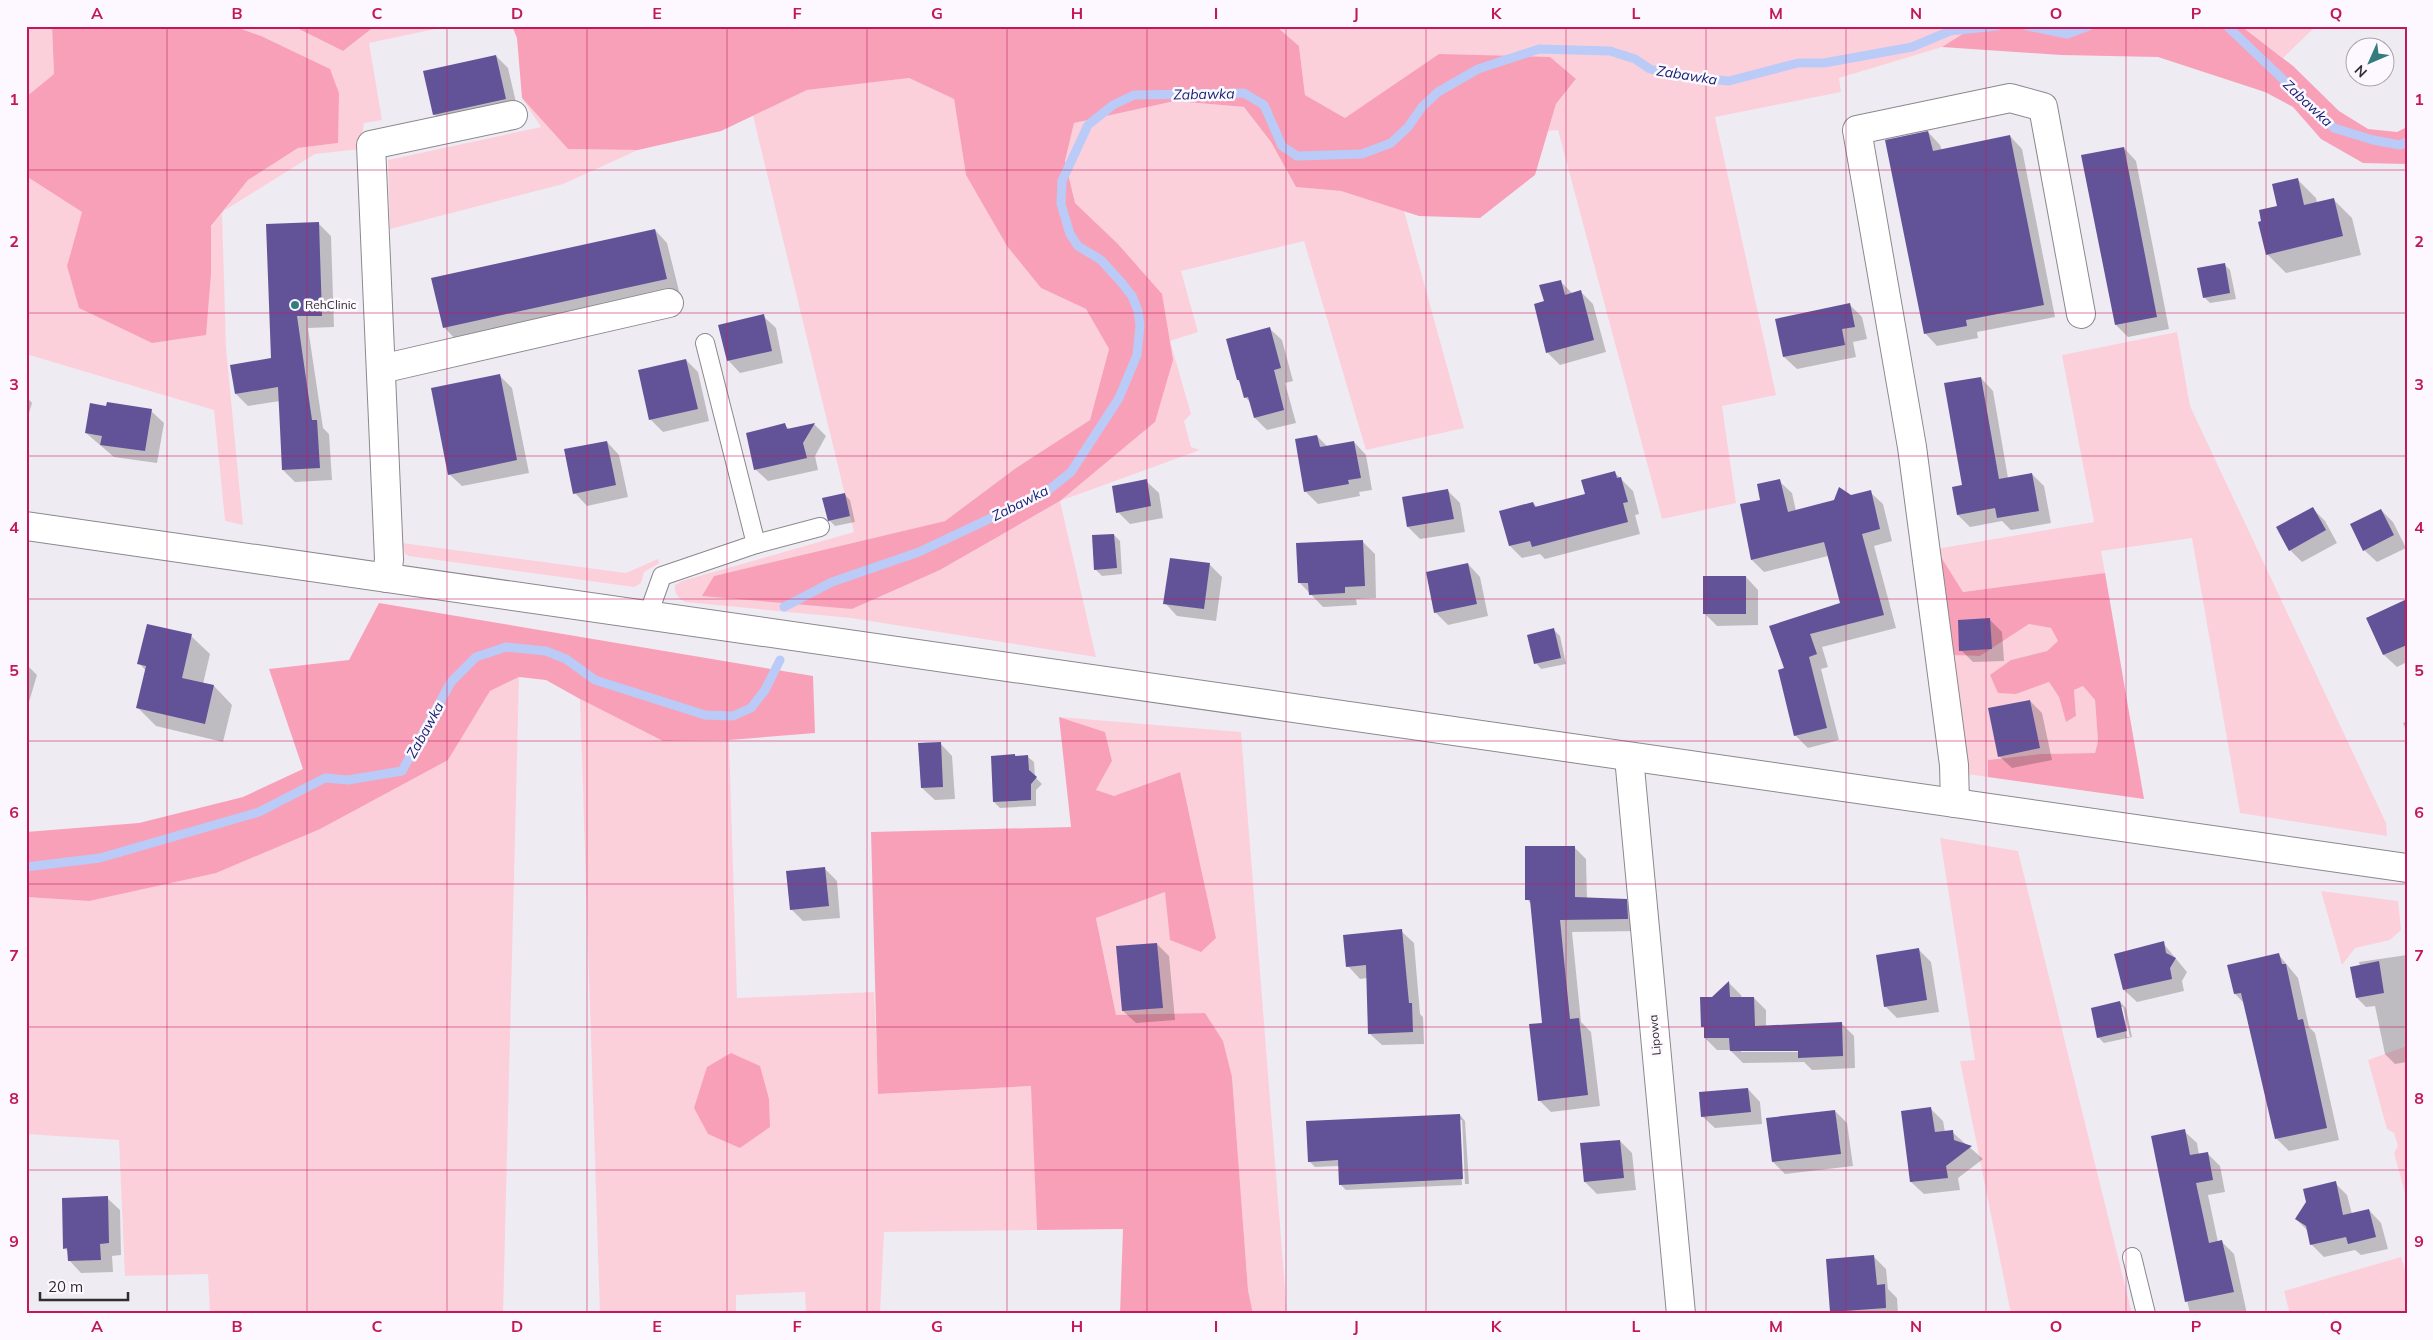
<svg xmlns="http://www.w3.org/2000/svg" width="2433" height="1340" font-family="Mulish,sans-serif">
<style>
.green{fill:#fcd0db}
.forest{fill:#f9a0b9}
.shadow{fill:#0003;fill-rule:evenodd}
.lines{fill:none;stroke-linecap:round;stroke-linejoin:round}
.stream{stroke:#bacbf8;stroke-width:9}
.building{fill:#625398}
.lane-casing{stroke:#8c888e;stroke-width:20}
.street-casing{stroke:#8c888e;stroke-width:30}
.secondary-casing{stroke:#8c888e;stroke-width:30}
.lane{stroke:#fff;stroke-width:18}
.street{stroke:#fff;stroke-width:28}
.secondary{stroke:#fff;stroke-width:28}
.grid{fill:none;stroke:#c2185b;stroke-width:1;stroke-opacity:0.55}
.poi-dot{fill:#347d7f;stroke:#fdf8ff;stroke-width:2}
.labels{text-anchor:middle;stroke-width:5;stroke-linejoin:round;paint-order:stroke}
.poi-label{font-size:12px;fill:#2e2d2f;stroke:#fdf8ff;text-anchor:start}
.street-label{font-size:12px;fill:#2e2d2f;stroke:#fdf8ff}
.water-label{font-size:14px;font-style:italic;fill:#142374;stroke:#fdf8ff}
.neatline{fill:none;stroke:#c2185b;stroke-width:2}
.grid-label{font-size:16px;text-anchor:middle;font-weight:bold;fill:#c2185b}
</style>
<rect width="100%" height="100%" fill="#efebf2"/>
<g class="green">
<polygon points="26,26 52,26 54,74 26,97"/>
<polygon points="233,26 293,26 343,51 375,26 449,26 369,43 382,120 364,123 360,149 315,154 222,212 226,348 243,525 225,521 214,410 26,354 26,176 82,212 67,266 211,274 211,227 248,180 298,148 338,143 261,36"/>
<polygon points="1276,26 1975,26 1942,47 1839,78 1841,92 1715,117 1776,395 1722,406 1736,503 1662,519 1558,130 1548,131 1556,104 1576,80 1386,92 1345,118 1305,95 1299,46"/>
<polygon points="2241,26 2316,26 2283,58"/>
<path d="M909,78L954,99L966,175L1041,288L1086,309L1109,349L1090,420L1016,468L945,521L714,576L852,609L940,570L1060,501L1155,422L1117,243L1075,203L1065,161L1074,123L1175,101L1244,107L1271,142L1296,187L1341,191L1404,211L1464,428L1366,450L1304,241L1181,271L1198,332L1170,341L1191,414L1184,421L1191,447L1200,450L1060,501L1096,657L851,618L685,602C678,598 674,594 675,585L682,581L854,532L753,116L807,90Z"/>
<polygon points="522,98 568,149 638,150 563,184 390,229 388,160 541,127"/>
<polygon points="2177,332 2190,406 2386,823 2387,836 2240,813 2192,538 2101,551 2105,573 1963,592 1936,549 2094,522 2062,355"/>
<polygon points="402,543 626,573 658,559 659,563 644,572 641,583 634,587 409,556 405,554"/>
<polygon points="2029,624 2051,628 2058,641 2047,651 2011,660 2016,694 2049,682 2059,697 2066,722 2076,716 2074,690 2083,686 2095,700 2098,741 2095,753 2040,754 1988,760 1988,777 1967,774 1950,655 1980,656"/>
<polygon points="519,677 503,1314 210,1314 208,1274 125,1276 119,1140 26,1134 26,897 89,901 448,760 490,691"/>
<polygon points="580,699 663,741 729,740 737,998 874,992 879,1094 1032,1086 1037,1230 884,1232 880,1314 806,1314 805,1292 736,1295 736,1314 600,1314"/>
<polygon points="1059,717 1241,732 1287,1314 1253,1314 1248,1290 1232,1077 1205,1013 1116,1016 1096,917 1165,892 1179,772 1114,797 1096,790 1112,761 1105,732"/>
<polygon points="1940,838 2018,851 2132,1314 2011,1314 1960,1061 1975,1060"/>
<polygon points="2321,891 2398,901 2401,930 2390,940 2355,948 2342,965"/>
<polygon points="2407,1046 2407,1200 2394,1153 2398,1146 2394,1133 2387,1129 2368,1060"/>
<polygon points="2401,1257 2407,1277 2407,1314 2290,1314 2284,1291"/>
</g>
<g class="forest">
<polygon points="52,26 233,26 261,36 330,69 339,93 338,143 298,148 248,180 211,226 211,274 206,335 152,343 79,308 67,266 82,212 26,176 26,97 54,74"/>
<polygon points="293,26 375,26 343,51"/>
<polygon points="512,26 1276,26 1299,46 1305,95 1345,118 1439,54 1550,57 1576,79 1556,104 1535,175 1480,218 1419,216 1341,191 1296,187 1271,142 1244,107 1175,101 1074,123 1065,161 1075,203 1117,243 1162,294 1173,360 1155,422 1060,501 940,570 852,609 702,596 714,576 945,521 1016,468 1090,420 1109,349 1086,309 1041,288 1007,246 966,175 954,99 909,78 807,90 721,131 638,150 568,149 522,98 517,38"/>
<polygon points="1975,26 2241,26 2293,66 2339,111 2368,129 2397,132 2407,127 2407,164 2363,163 2321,139 2293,107 2265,92 2158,57 2061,55 1942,47"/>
<polygon points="1936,549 1963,592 2105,573 2144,799 1988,777 1988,760 2040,754 2095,753 2098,741 2095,700 2083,686 2074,690 2076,716 2066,722 2059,697 2049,682 2016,694 1998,693 1990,675 2011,660 2047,651 2058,641 2051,628 2029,624 1980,656 1950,655"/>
<polygon points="379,603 813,676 815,733 729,740 663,741 580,699 546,680 519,677 490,691 448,760 320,829 216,873 89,901 26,897 26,832 139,823 243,797 303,769 269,669 349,660"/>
<polygon points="1059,717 1105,732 1112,761 1096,790 1114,796 1180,772 1216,938 1201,952 1170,940 1165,892 1096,918 1116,1015 1205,1013 1223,1041 1232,1077 1248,1290 1253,1314 1120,1314 1123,1229 1037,1230 1031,1086 878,1094 871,832 1071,827"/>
<polygon points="731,1053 760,1066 769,1099 770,1127 740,1148 708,1134 694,1108 707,1067"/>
</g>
<g class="shadow">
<polygon points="496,56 508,68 518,111 447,127 434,114"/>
<polygon points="1928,132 1940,145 1942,151 2010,136 2022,149 2055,317 1977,332 1978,338 1937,346 1925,333"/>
<polygon points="2124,148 2136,161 2169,329 2128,337 2116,325"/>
<polygon points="2298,180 2316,198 2317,203 2333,199 2352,218 2361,255 2286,273 2267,254 2278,207"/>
<polygon points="318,223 331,236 334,327 308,328 323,428 329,434 332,480 295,482 283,470 280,401 248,406 236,394 273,359"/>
<polygon points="655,230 667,243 679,291 456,340 444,327"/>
<polygon points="2224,264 2230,270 2236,299 2210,303 2204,297"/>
<polygon points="1560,281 1573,294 1581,292 1593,304 1606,352 1560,365 1547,352 1545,302"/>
<polygon points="1850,305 1862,317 1867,339 1853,342 1856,357 1797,369 1784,357 1777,320"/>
<polygon points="763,316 776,328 783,363 740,373 728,360"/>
<polygon points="1269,328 1282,340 1293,381 1285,383 1296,423 1267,430 1255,418 1251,403 1245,397 1241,383 1238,380"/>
<polygon points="686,360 698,372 709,421 663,432 650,419"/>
<polygon points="499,375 512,388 529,473 462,486 449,474"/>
<polygon points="1981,378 1993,391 2008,478 2032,474 2044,486 2051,523 2011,530 2002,521 1970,527 1958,515"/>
<polygon points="26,396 32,403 26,423"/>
<polygon points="107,407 151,411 164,423 157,463 114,457 86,433"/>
<polygon points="814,424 826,436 815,456 818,470 768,481 755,469 785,425 790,430"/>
<polygon points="1317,436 1328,447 1354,442 1366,455 1372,490 1359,492 1360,496 1318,504 1306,492"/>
<polygon points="607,442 619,455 628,497 587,506 575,493"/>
<polygon points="1615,473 1633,491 1639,514 1635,515 1640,534 1545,559 1540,554 1522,558 1510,546 1533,503 1538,508 1587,495"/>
<polygon points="1146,481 1159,493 1163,518 1130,524 1118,512"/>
<polygon points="1779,481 1792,493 1796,511 1870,492 1883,504 1892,541 1874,546 1896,628 1822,647 1828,667 1821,669 1839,740 1808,748 1795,735 1786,669 1770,627 1841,604 1828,556 1764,572 1752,560 1762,501"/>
<polygon points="1448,491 1460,503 1465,532 1420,539 1408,527"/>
<polygon points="844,494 850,500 855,522 835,526 829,520"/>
<polygon points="2313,509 2325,521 2337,543 2302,562 2290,550"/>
<polygon points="2381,510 2393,522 2406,548 2377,562 2364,550"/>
<polygon points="1114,535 1120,541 1122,574 1102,576 1096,570"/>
<polygon points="1363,542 1375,554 1376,598 1356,599 1357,605 1323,607 1299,582"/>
<polygon points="1209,564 1222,577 1216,621 1177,616 1165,603"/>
<polygon points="1468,564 1480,577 1488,616 1448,625 1435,612"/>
<polygon points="1746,577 1758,590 1758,625 1717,626 1704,613"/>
<polygon points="2407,601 2407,662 2397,667 2384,655 2368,618"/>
<polygon points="1990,620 2002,632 2004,661 1973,662 1961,650"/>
<polygon points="1554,630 1560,636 1566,664 1541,669 1536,663"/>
<polygon points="191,636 210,654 203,684 214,686 232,705 223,742 156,726 138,708 146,671 139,663"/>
<polygon points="26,664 37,675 26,712"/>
<polygon points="2030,701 2042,713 2052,760 2012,768 1999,756"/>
<polygon points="2407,721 2407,732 2403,723"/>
<polygon points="940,743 952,756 955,799 935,800 922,788"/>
<polygon points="1015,755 1017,757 1028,757 1034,762 1035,777 1042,784 1036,790 1036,806 1000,808 994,802"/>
<polygon points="1574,847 1586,859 1587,899 1626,900 1638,912 1640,931 1572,932 1581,1022 1591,1032 1600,1106 1551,1112 1539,1100 1543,1024 1531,904 1527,899"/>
<polygon points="825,869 837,881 840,918 803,921 791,909"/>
<polygon points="1401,931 1414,943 1420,1014 1423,1017 1424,1044 1382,1045 1369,1033 1367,978 1360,979 1348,966"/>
<polygon points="2163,943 2187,972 2182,981 2184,991 2137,1002 2124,990 2116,955"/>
<polygon points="1157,944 1169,956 1175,1020 1136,1023 1123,1011"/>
<polygon points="1919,950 1931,962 1939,1012 1897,1018 1885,1006"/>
<polygon points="2279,955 2298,978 2309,1027 2315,1033 2339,1140 2289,1151 2276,1138 2245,1004 2235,994"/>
<polygon points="2407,955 2407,1062 2395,1064 2385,1054 2375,1006 2366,1007 2357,998 2351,968 2360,966 2359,962"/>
<path d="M1729,983L1741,995L1742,998H1754L1766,1010V1027L1841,1023L1854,1036L1855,1068L1812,1070L1804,1062L1743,1063L1730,1050H1717L1705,1038V1029L1702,1026L1712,998ZM1804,1049V1052H1741V1050Z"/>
<path d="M2120,1002L2126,1008L2132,1037L2104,1043L2098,1037ZM2121,1007H2123L2130,1037H2127Z"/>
<polygon points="1748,1089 1760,1102 1762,1124 1715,1128 1702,1116"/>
<polygon points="1931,1109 1943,1121 1945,1132 1952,1132 1983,1159 1958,1178 1960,1190 1924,1194 1911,1182"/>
<polygon points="1835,1111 1847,1123 1853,1166 1785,1174 1773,1162"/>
<polygon points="1460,1115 1465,1121 1469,1184 1465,1184 1462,1120 1459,1120 1462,1185 1346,1190 1340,1184 1340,1166 1315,1167 1309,1161"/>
<polygon points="2184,1131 2197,1143 2199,1155 2207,1153 2220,1166 2225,1192 2208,1195 2218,1242 2221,1241 2234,1254 2247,1314 2190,1314 2152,1137"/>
<polygon points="1620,1141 1632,1153 1636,1190 1597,1194 1585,1182"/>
<polygon points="2335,1183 2347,1195 2352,1214 2369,1210 2381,1223 2388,1249 2361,1255 2355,1250 2324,1257 2312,1245 2308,1231 2296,1219"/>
<polygon points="107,1198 120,1210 121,1255 112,1256 113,1272 81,1273 69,1260 69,1252 64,1248"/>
<polygon points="1873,1256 1886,1269 1888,1289 1897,1298 1898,1314 1833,1314 1831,1311"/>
</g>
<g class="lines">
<g class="stream">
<polyline points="2027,26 2067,34 2089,26"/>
<polyline points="2227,26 2334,128 2373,140 2400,145 2407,142"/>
<polyline points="784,607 832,582 919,552 1046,492 1071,472 1119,398 1137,355 1140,325 1138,311 1132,296 1121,282 1101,260 1078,246 1070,234 1061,204 1062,181 1088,125 1113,105 1134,95 1244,93 1264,105 1282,146 1297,156 1362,154 1391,143 1408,127 1422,107 1438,92 1478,69 1539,49 1610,51 1635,59 1650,69 1677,76 1729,81 1798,63 1824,63 1912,47 1950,31 1997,26"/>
<polyline points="26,867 100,858 259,812 325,778 348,780 402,771 451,682 476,657 506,647 546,651 566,659 595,680 705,715 733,716 751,708 765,690 780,660"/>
</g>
</g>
<g class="building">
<polygon points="496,55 506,99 433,115 423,71"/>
<polygon points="1928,131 1933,151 2010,135 2044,305 1966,320 1967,326 1924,334 1885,140"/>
<polygon points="2124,147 2157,317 2115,325 2081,155"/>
<polygon points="2298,178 2304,205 2334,198 2343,236 2266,255 2258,222 2261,221 2259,210 2277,206 2272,184"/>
<polygon points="319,222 322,316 297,316 312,420 317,420 320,468 282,470 278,387 235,394 230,365 271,358 266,224"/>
<polygon points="655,229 667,279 443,328 431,278"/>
<polygon points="2225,263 2230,293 2203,298 2197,268"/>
<polygon points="1561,280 1565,295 1581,290 1594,340 1546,353 1534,304 1544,301 1539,285"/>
<polygon points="1850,303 1855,327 1842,329 1845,345 1783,357 1775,319"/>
<polygon points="764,314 772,351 727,361 718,325"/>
<polygon points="1270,327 1281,368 1274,370 1284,410 1254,418 1248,397 1244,398 1239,380 1237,380 1226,339"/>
<polygon points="686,359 698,409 649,420 638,370"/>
<polygon points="500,374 517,460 448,475 431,388"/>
<polygon points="1981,377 1999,479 2032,473 2039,511 1997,518 1995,508 1957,515 1952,487 1962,485 1944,383"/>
<polygon points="107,402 152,409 145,451 100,445 102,436 85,433 90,403 106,406"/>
<polygon points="785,423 787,429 815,423 803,443 807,458 754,470 746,433"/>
<polygon points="1317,435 1320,447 1354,441 1361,478 1348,480 1349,484 1304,492 1295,439"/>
<polygon points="607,441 616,485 573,494 564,449"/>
<polygon points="1615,471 1617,478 1621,477 1628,502 1623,503 1628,522 1532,547 1530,541 1509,546 1499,511 1533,502 1535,507 1585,494 1581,480"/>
<polygon points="1147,479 1151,506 1116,513 1112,486"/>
<polygon points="1780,479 1788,512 1834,500 1839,487 1851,495 1871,490 1880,529 1862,534 1884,615 1810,634 1817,654 1809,657 1827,728 1794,736 1778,670 1784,668 1769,626 1840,603 1824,542 1751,560 1740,504 1760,500 1757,484"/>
<polygon points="1448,489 1454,519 1407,527 1402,497"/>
<polygon points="845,493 850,516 828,521 822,498"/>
<polygon points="2313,507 2326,530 2289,551 2276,527"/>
<polygon points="2381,509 2394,535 2363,551 2350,524"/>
<polygon points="1114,534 1117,568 1094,570 1092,535"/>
<polygon points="1363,540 1365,586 1345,587 1345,593 1309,595 1308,583 1298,583 1296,543"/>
<polygon points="1170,558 1210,563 1204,609 1163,604"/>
<polygon points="1468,563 1477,604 1434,613 1426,572"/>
<rect x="1703" y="576" width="43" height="38"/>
<polygon points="2407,599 2407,645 2383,655 2366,618"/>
<polygon points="1990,618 1992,649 1959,651 1958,620"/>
<polygon points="147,624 192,634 182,678 214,685 205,724 136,708 146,666 137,664"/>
<polygon points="1554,628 1561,658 1534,664 1527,635"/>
<polygon points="2030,700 2040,748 1998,757 1988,708"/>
<polygon points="941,742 943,787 921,788 918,743"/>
<polygon points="1015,754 1015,756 1028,755 1029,770 1037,777 1031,784 1031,800 993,802 991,756"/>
<polygon points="1525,846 1575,846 1575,897 1627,899 1628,919 1560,920 1570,1019 1579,1018 1588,1095 1538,1101 1529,1024 1542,1023 1530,900 1525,900"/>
<polygon points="825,867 829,906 790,910 786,871"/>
<polygon points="1402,929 1409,1003 1412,1003 1413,1032 1368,1034 1366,965 1346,967 1343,935"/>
<polygon points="2164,941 2166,953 2176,958 2170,968 2172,979 2123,990 2114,954"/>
<polygon points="1157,943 1163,1008 1122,1011 1116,946"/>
<polygon points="1919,948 1927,1000 1884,1007 1876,955"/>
<polygon points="2279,953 2282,964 2286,964 2298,1020 2303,1019 2327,1128 2275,1139 2241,993 2234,994 2227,965"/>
<polygon points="2379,961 2384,993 2356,998 2350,967"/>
<polygon points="1729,981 1730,997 1754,997 1755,1026 1842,1022 1843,1056 1798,1058 1798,1051 1730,1051 1729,1038 1704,1038 1704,1027 1701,1027 1700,997 1712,997"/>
<polygon points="2120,1001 2127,1031 2097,1038 2091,1008"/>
<polygon points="1748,1088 1751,1112 1701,1117 1699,1092"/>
<polygon points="1931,1107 1935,1132 1953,1130 1954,1140 1972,1146 1946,1166 1948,1178 1910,1182 1901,1111"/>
<polygon points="1835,1110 1841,1154 1772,1162 1766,1118"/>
<polygon points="1460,1114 1463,1179 1339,1185 1338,1160 1308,1162 1306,1121"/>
<polygon points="2185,1129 2190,1155 2208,1152 2213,1180 2196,1183 2209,1243 2222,1240 2234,1292 2185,1302 2151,1136"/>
<polygon points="1620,1140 1624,1178 1584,1182 1580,1143"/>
<polygon points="2336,1181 2343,1215 2369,1209 2376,1237 2348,1244 2346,1237 2310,1245 2306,1226 2295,1219 2306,1202 2303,1189"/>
<polygon points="108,1196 109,1243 100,1244 101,1260 68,1261 67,1248 63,1249 62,1198"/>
<polygon points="1874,1255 1877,1285 1885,1284 1886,1308 1830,1312 1826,1259"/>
</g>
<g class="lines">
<g class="lane-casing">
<g id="lane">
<polyline points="756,544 820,527"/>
<polyline points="648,615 662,576 756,544 705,343"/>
<polyline points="2132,1257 2146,1314"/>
</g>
</g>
<g class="street-casing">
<g id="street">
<polyline points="381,369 669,303"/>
<polyline points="387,578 389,559 371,145 513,115"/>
<polyline points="1629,757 1681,1314"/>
<polyline points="1955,803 1954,765 1912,447 1857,130 2010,98 2043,107 2081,314"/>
</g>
</g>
<g class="secondary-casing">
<polyline id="secondary" points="26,526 2407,868"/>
</g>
<use href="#lane" class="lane"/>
<use href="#street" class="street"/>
<use href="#secondary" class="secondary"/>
</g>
<path class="grid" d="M167,26V1314M307,26V1314M447,26V1314M587,26V1314M727,26V1314M867,26V1314M1007,26V1314M1147,26V1314M1286,26V1314M1426,26V1314M1566,26V1314M1706,26V1314M1846,26V1314M1986,26V1314M2126,26V1314M2266,26V1314M26,170H2407M26,313H2407M26,456H2407M26,599H2407M26,741H2407M26,884H2407M26,1027H2407M26,1170H2407"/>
<circle class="poi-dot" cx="295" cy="305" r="5"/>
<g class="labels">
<g class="poi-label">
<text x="305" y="309">RehClinic</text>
</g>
<g class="street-label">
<text transform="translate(1655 1035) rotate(-95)" y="4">Lipowa</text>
</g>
<g class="water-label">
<text transform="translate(1687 75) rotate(9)" y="5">Zabawka</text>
<text transform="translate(1204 94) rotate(-1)" y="5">Zabawka</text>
<text transform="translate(2308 103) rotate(43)" y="5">Zabawka</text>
<text transform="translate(1020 503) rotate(-27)" y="5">Zabawka</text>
<text transform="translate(425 730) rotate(-61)" y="5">Zabawka</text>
</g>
</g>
<rect width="2433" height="1340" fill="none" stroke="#fdf8ff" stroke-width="55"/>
<g transform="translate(2370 62) rotate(225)"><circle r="24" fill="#fdf8ff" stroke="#aaa7ac"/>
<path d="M0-4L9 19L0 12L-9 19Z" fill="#347d7f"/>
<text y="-8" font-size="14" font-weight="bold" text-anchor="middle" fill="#2e2d2f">N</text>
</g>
<path d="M40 1292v8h88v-8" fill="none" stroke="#2e2d2f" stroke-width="2.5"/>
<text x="48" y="1292" font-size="15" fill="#2e2d2f" stroke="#fdf8ff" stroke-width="4" paint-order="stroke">20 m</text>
<rect x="28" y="28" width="2378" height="1284" class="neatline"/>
<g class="grid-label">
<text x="97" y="19">A</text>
<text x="237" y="19">B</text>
<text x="377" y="19">C</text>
<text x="517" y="19">D</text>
<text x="657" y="19">E</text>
<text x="797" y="19">F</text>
<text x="937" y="19">G</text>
<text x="1077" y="19">H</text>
<text x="1216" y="19">I</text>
<text x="1356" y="19">J</text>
<text x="1496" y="19">K</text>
<text x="1636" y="19">L</text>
<text x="1776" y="19">M</text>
<text x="1916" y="19">N</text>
<text x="2056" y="19">O</text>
<text x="2196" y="19">P</text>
<text x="2336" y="19">Q</text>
<text x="14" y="105">1</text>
<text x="2419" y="105">1</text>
<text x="14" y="247">2</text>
<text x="2419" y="247">2</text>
<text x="14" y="390">3</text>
<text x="2419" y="390">3</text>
<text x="14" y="533">4</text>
<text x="2419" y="533">4</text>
<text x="14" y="676">5</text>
<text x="2419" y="676">5</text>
<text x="14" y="818">6</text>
<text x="2419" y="818">6</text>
<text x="14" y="961">7</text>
<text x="2419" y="961">7</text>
<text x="14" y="1104">8</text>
<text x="2419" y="1104">8</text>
<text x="14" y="1247">9</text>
<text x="2419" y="1247">9</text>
<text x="97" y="1332">A</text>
<text x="237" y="1332">B</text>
<text x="377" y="1332">C</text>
<text x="517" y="1332">D</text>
<text x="657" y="1332">E</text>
<text x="797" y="1332">F</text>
<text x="937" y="1332">G</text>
<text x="1077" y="1332">H</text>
<text x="1216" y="1332">I</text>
<text x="1356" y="1332">J</text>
<text x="1496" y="1332">K</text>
<text x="1636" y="1332">L</text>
<text x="1776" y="1332">M</text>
<text x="1916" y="1332">N</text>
<text x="2056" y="1332">O</text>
<text x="2196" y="1332">P</text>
<text x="2336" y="1332">Q</text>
</g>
</svg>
